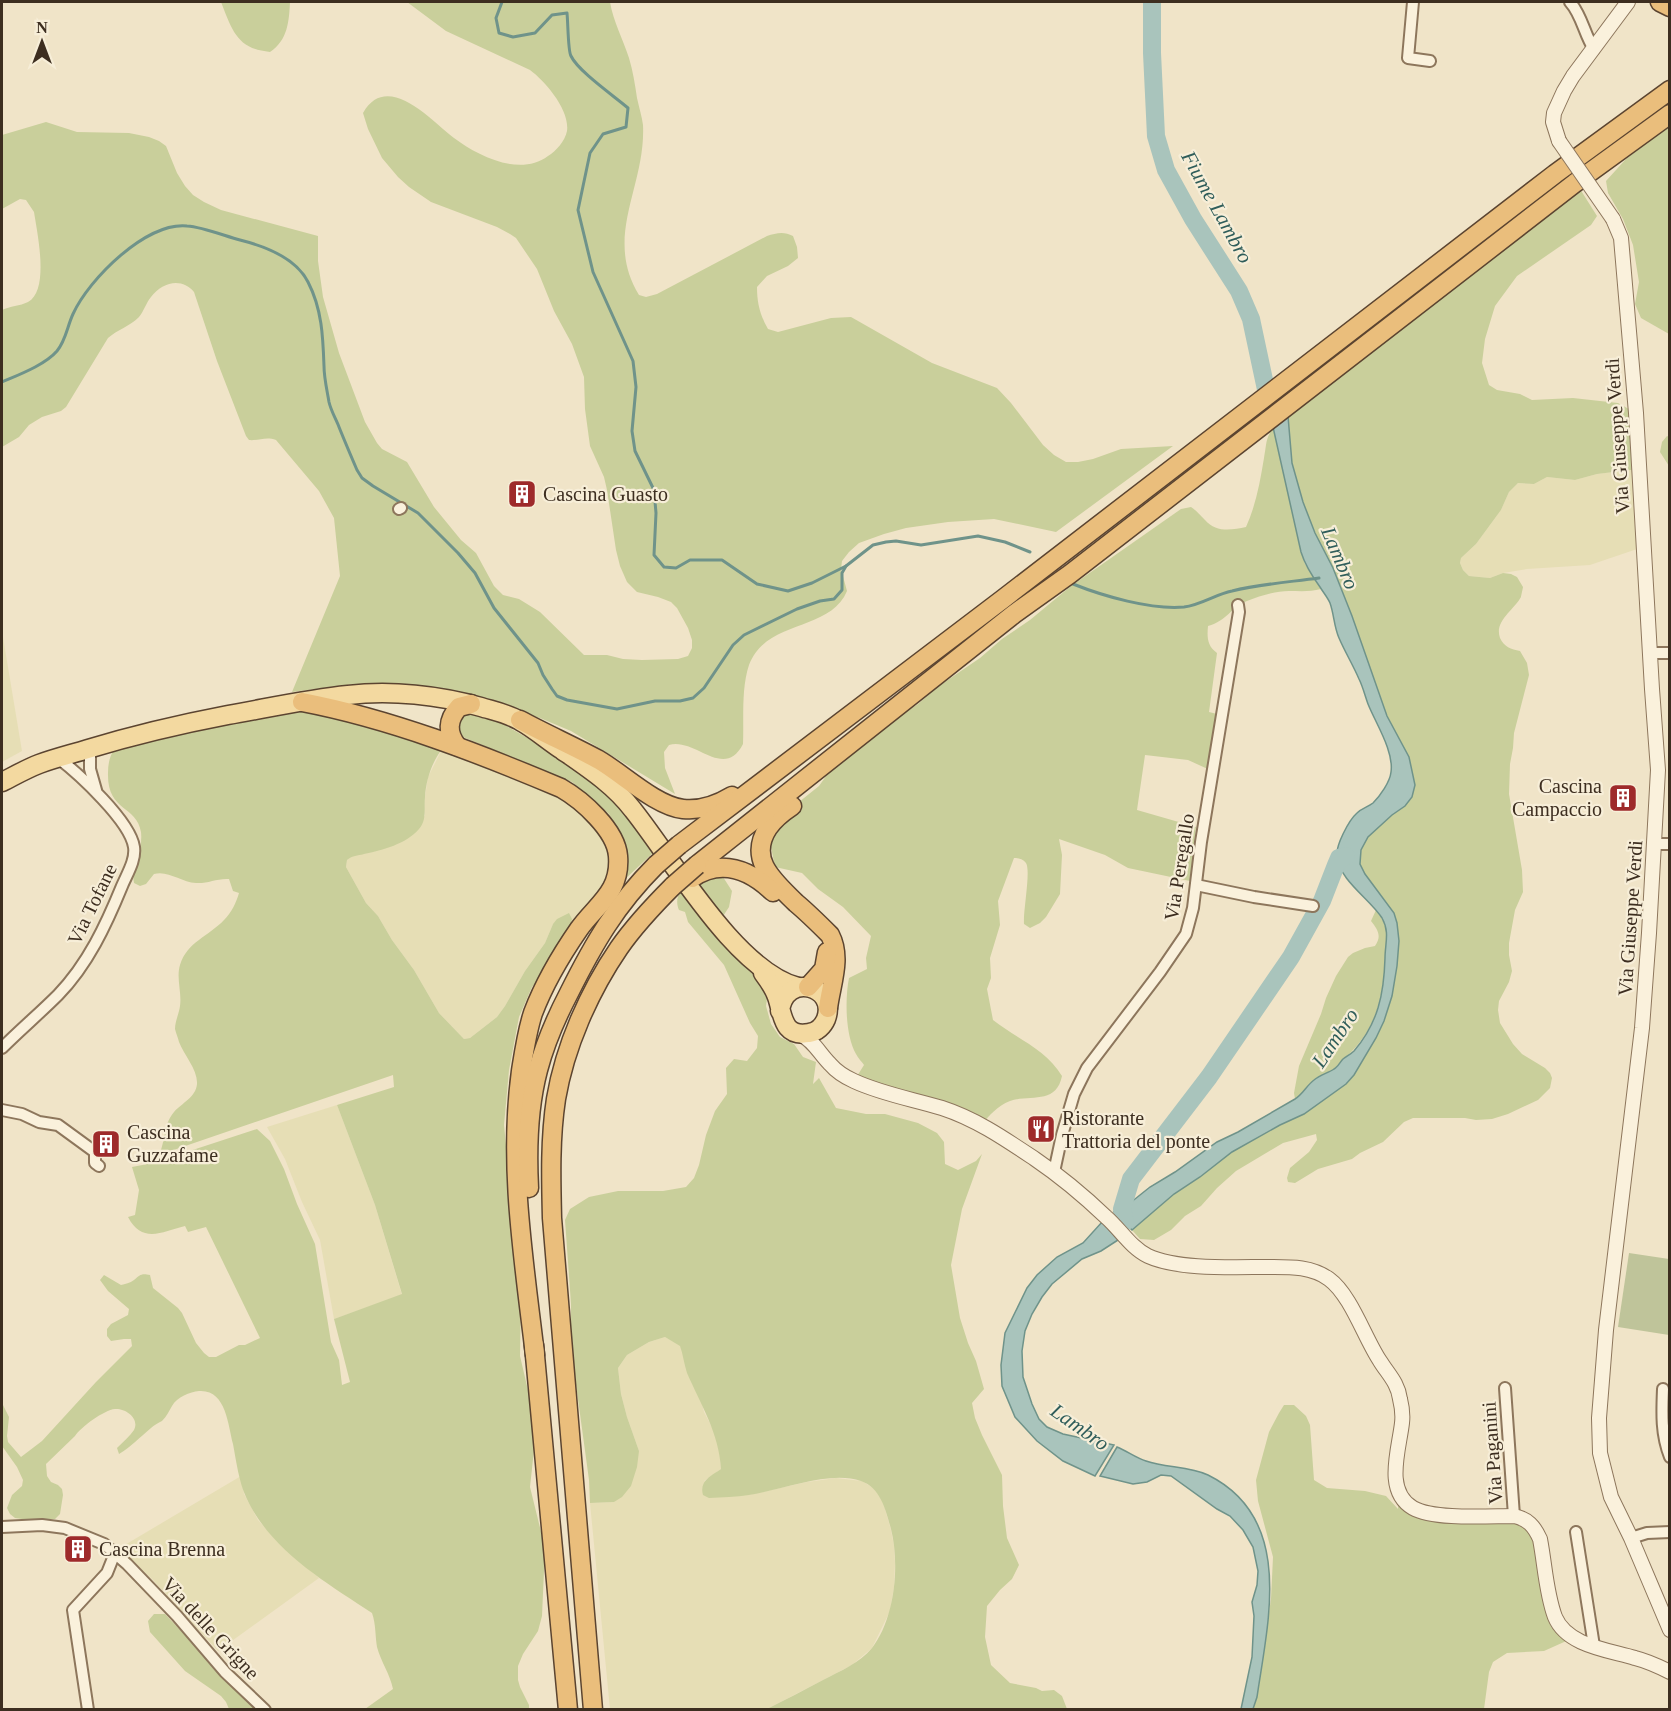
<svg xmlns="http://www.w3.org/2000/svg" width="1671" height="1711" font-family="Georgia,serif">
<style>
.farmland{fill:#e6deb5}
.green{fill:#c9cf9b}
.cemetery{fill:#bfc49a}
.water{fill:#a9c4bc;stroke:#6f938a;stroke-width:1.5}
.lines{fill:none;stroke-linecap:round;stroke-linejoin:round}
.stream{stroke:#6f938a;stroke-width:3}
.river{stroke:#a9c4bc;stroke-width:18}
.minor-casing{stroke:#8d765c;stroke-width:14}
.tertiary-casing{stroke:#8d765c;stroke-width:16}
.primary-casing{stroke:#5b4430;stroke-width:21}
.trunk-casing{stroke:#5b4430;stroke-width:21}
.minor{stroke:#faf1dc;stroke-width:10}
.tertiary{stroke:#faf1dc;stroke-width:14}
.primary{stroke:#f3d9a0;stroke-width:18}
.trunk{stroke:#eabe7c;stroke-width:18}
.tertiary-bridge-casing{stroke:#8d765c;stroke-width:16;stroke-linecap:butt}
.trunk-bridge-casing{stroke:#5b4430;stroke-width:21;stroke-linecap:butt}
.tertiary-bridge{stroke:#faf1dc;stroke-width:14}
.trunk-bridge{stroke:#eabe7c;stroke-width:18}
.labels{text-anchor:middle;stroke-width:4.5;stroke-linejoin:round;paint-order:stroke}
.street-label{font-size:20px;fill:#3d2e20;stroke:#f7eed8}
.poi-label{font-size:20px;fill:#3d2e20;stroke:#f7eed8;text-anchor:start}
.water-label{font-size:21px;font-style:italic;fill:#2f5d5a;stroke:#f7eed8}
</style>
<rect width="100%" height="100%" fill="#f0e4c8"/>
<g class="farmland">
<polygon points="1639,469 1643,547 1590,565 1527,569 1503,573 1490,578 1469,576 1463,570 1460,563 1461,558 1476,544 1501,510 1509,492 1518,483 1534,484 1547,477 1575,480 1597,474"/>
<polygon points="2,631 22,751 2,762"/>
<polygon points="442,749 561,791 585,809 609,843 612,871 572,934 553,924 545,943 525,971 505,1006 497,1017 470,1038 464,1039 439,1013 414,970 392,940 378,916 366,903 346,867 347,860 352,856 372,852 425,816 425,797 428,777"/>
<polygon points="337,1105 375,1205 402,1295 334,1319 320,1240 302,1202 285,1159 267,1127"/>
<polygon points="665,1337 680,1345 702,1403 704,1412 716,1435 720,1455 721,1469 704,1481 748,1495 807,1482 836,1478 862,1481 875,1489 883,1502 891,1530 894,1546 895,1563 894,1587 890,1611 872,1648 852,1665 767,1709 610,1709 590,1503 614,1502 639,1451 627,1417 621,1394 618,1368 627,1355 649,1342"/>
<polygon points="241,1476 244,1494 258,1520 279,1543 319,1578 218,1651 152,1579 118,1549"/>
</g>
<g class="green">
<path d="M221,2H290C289,21 288,40 270,52C237,49 232,30 221,2Z"/>
<path d="M407,2H610C613,21 623,39 629,58C633,71 635,85 637,98C639,107 642,117 643,125C646,187 603,236 639,295L646,297L657,294L767,236C776,233 784,231 793,236L797,247L798,258L788,266L767,276L757,287C757,303 760,315 768,329L778,332L831,318L851,317L932,363L997,388L1011,403L1043,445L1054,455L1066,462H1078L1093,459L1121,449L1173,446L1056,532L994,519L948,522L906,528L884,534L859,543L849,552L842,561L841,569L847,591C830,632 766,619 749,665C741,689 744,719 743,744C724,781 695,737 669,745L664,752L665,768L675,794L571,731L540,718L505,707L393,685L354,684L292,692L340,576L334,518L319,491L276,440C266,436 258,441 249,440L246,436L217,361L194,292C182,277 162,282 151,297C146,303 144,311 139,317C130,326 117,330 108,338L66,407L61,411L42,417L29,425L19,437L2,447V310C10,306 20,306 28,302C50,290 37,232 34,212L26,200L20,199L2,209V135L46,122L77,132L129,133L149,137L159,141L166,146L177,173L185,186L193,195L204,202L221,210L318,236V261L323,297L339,353L365,422L377,443L382,449L407,462L434,507L461,540L476,553L494,586L503,595L519,599L540,612L584,655H607L623,659L642,660L678,659L688,656L692,648V640L688,628L677,608L671,602L658,597L637,592L627,582L620,566L616,550L607,490L604,477L590,446L585,409L584,377L572,344L554,311L537,269L516,238L510,234L497,227L431,202L409,187L398,177L382,158L368,129L363,113C387,70 432,121 454,138C478,156 520,177 548,156C556,151 565,141 567,131C570,110 545,81 530,70L446,31Z"/>
<polygon points="1669,125 1669,334 1641,318 1635,304 1639,282 1633,245 1623,219 1608,193 1606,181 1626,159"/>
<path d="M1580,189L1597,216L1591,225L1517,276L1495,306L1485,339L1482,363L1489,385L1497,390L1520,394L1532,400L1573,398L1618,403L1636,413L1639,469L1597,474L1575,480L1547,477L1534,484L1518,483L1509,492L1501,510L1476,544L1461,558L1460,563L1463,570L1469,576L1490,578L1503,573L1511,574L1517,577L1523,587C1523,588 1521,596 1521,597C1514,610 1494,621 1500,638C1504,647 1511,649 1520,651L1527,663L1529,675L1514,733L1513,748L1510,764L1509,794L1522,870L1523,892L1515,910L1509,943V955L1512,971L1509,982L1499,1001L1498,1010L1500,1023L1513,1044L1522,1054L1545,1068L1550,1073L1552,1078L1550,1088L1538,1100L1508,1114L1492,1119L1476,1120L1465,1118H1413L1404,1122L1383,1142L1360,1153L1352,1159L1318,1169L1295,1183L1288,1182L1287,1178L1290,1168L1309,1152L1317,1140L1316,1134L1283,1143L1236,1171L1217,1188L1201,1206L1185,1216L1171,1230L1154,1240L1140,1239L1132,1230L1174,1194L1200,1177L1232,1151L1280,1125L1304,1114L1346,1084L1354,1075L1376,1038L1384,1021L1392,996L1386,902L1365,874L1360,864L1361,850L1367,837L1392,815L1405,806L1409,757L1387,716L1352,616L1333,568L1315,533L1303,502L1292,463L1288,416Z"/>
<path d="M1273,427L1301,552L1305,564L1321,589C1310,592 1300,591 1289,591C1275,591 1260,596 1247,601C1231,607 1227,621 1208,626C1207,637 1207,646 1217,653L1209,712L1217,714L1210,770L1188,760L1145,755L1137,810L1196,827L1190,881L1128,868L1105,855L1059,839L1062,855L1060,894L1046,917L1040,923L1030,928L1024,924C1023,911 1031,871 1026,863C1023,859 1018,858 1014,858L998,901L1000,925L990,958L991,978L987,989L993,1020C1017,1039 1046,1049 1062,1076C1056,1105 1031,1094 1010,1101C997,1106 990,1115 981,1125L854,1081L864,1065C862,1062 858,1058 856,1054C845,1035 845,998 849,978L867,969L866,958L871,936L843,907L818,889L802,873L775,867L770,842L772,828L794,806L819,786L829,772L863,746L887,724L918,704L936,688L980,658L1002,639L1030,620L1071,586L1181,509L1191,507C1197,511 1200,515 1205,520C1216,533 1232,530 1246,527C1256,505 1260,482 1264,458C1267,442 1265,441 1273,427Z"/>
<polygon points="1667,436 1669,437 1669,466 1660,452 1662,442"/>
<path d="M286,712H312L327,714L442,749C432,762 426,780 425,797C424,808 427,820 419,829C406,844 383,850 364,854C357,856 353,855 347,860L346,867L366,903L378,916L392,940L414,970L439,1013L464,1039L470,1038L497,1017L505,1006L525,971L545,943L553,924L557,919L569,913L572,919L567,938L546,972L532,987L519,1017L509,1070L504,1125L521,1296L520,1356L534,1416V1450L530,1487L545,1548L542,1616L538,1631L523,1654L518,1666V1680L520,1687L529,1705V1709H365L393,1689C390,1674 381,1662 377,1647C375,1636 376,1624 372,1613C325,1582 270,1550 246,1497C239,1482 236,1460 233,1444C228,1425 226,1389 199,1391C190,1392 177,1397 172,1406C169,1411 167,1416 162,1421C158,1423 154,1425 151,1428C140,1437 131,1447 119,1454L117,1448C123,1442 130,1436 134,1430C140,1418 125,1408 115,1409C104,1410 81,1427 75,1436L46,1464L47,1476L51,1482L58,1485L62,1489L63,1495L60,1514L55,1519H22L15,1518L10,1514L7,1508L12,1495L22,1486L23,1480L17,1467L2,1446V1405H3L9,1417L7,1436L8,1442L21,1457L42,1441L96,1382L132,1346L131,1339H124L111,1341L107,1336V1329L111,1324L128,1315L129,1309L108,1291L100,1280L104,1275L121,1285C125,1284 130,1283 134,1280C140,1275 141,1273 150,1275L153,1288L178,1308L182,1313L196,1343L204,1353L209,1357H216L239,1345H245L260,1338L206,1227L188,1232L185,1226C162,1232 142,1244 128,1217L135,1215L139,1190L132,1167L153,1163L257,1129L270,1141L284,1169L297,1204L315,1244L331,1342L339,1360L342,1385L350,1382L334,1319L402,1294L375,1205L337,1105L394,1087L393,1075L159,1155C166,1140 163,1125 174,1112C182,1103 196,1097 197,1084C198,1070 184,1055 179,1042C178,1038 176,1033 175,1029C175,1021 179,1014 180,1006C182,993 176,978 180,965C187,942 209,936 224,920C232,912 236,903 239,893L233,891L229,879C217,878 207,884 196,883C181,882 168,870 154,874L146,884L140,886L134,883C132,874 136,868 138,860C140,851 142,841 141,832C137,805 107,812 108,773C108,763 110,754 116,747Z"/>
<polygon points="462,714 472,714 493,718 548,750 617,799 656,850 622,882 625,845 609,814 591,798 572,782 458,735 458,721"/>
<path d="M712,873L723,877L732,891L729,907L716,927L762,980L768,991L766,1006L771,1024L780,1037L794,1044L803,1057L816,1062L813,1084L819,1078L836,1108L866,1114H885L918,1123L937,1133L944,1142L945,1164L958,1170L976,1161L982,1154L962,1209L951,1265L960,1318L968,1343L976,1361L984,1389L972,1403L975,1418L982,1435L1002,1475L1003,1506L1007,1538L1019,1565L1012,1579L1000,1590L987,1606L985,1637L991,1665L1010,1683L1036,1688L1042,1691L1054,1690L1062,1696L1067,1709H767C785,1700 804,1690 823,1680C840,1671 860,1663 872,1648C895,1618 900,1565 891,1529C886,1511 881,1488 861,1481C830,1470 782,1490 749,1495C736,1497 722,1497 709,1498L703,1495C699,1481 711,1476 721,1469C719,1433 701,1405 687,1373C684,1364 683,1354 680,1346L665,1337L649,1342L627,1355L618,1368L621,1394L627,1417L639,1451L637,1467L631,1486L622,1497L614,1502L590,1503L589,1480L571,1348V1304L565,1220L570,1209L589,1197L618,1191H663L686,1187L694,1178L699,1165L706,1135L715,1111L727,1094L726,1068L734,1059L747,1061L757,1048L758,1036L750,1023L724,965L688,922L685,912L679,910C670,889 697,880 712,873Z"/>
<path d="M1376,910C1384,921 1389,931 1387,945C1386,950 1385,954 1385,958C1384,998 1375,1031 1345,1058C1341,1061 1339,1066 1335,1068C1329,1073 1321,1075 1315,1079C1307,1085 1303,1093 1295,1099L1294,1093L1299,1066L1321,1014L1326,998L1336,976L1348,957L1353,953L1365,948L1375,946C1382,936 1378,930 1371,921Z"/>
<polygon points="1284,1405 1294,1405 1306,1416 1310,1425 1314,1480 1327,1488 1365,1491 1386,1496 1398,1509 1399,1492 1413,1508 1531,1523 1551,1605 1573,1638 1544,1651 1507,1653 1493,1662 1489,1672 1484,1709 1253,1710 1257,1697 1271,1599 1273,1557 1258,1501 1256,1480 1269,1432 1279,1413"/>
<polygon points="154,1614 165,1614 228,1681 260,1709 229,1709 226,1702 221,1696 185,1671 150,1632 148,1621"/>
</g>
<polygon class="cemetery" points="1629,1253 1669,1259 1669,1335 1618,1327"/>
<g class="water">
<path d="M1288,416L1292,463L1303,502L1315,533L1333,568L1352,616L1387,716L1409,757L1415,785L1412,797L1405,806L1392,815L1368,837L1361,850L1360,864L1365,874L1394,913L1397,923L1399,941L1397,966L1392,996L1384,1021L1376,1038L1354,1075L1346,1084L1304,1114L1280,1125L1232,1152L1200,1177L1174,1194L1132,1230L1114,1212L1130,1203L1150,1187L1175,1172L1217,1142L1238,1132L1295,1099C1303,1094 1307,1085 1314,1080C1320,1075 1328,1073 1334,1069C1338,1067 1340,1062 1343,1059C1347,1056 1351,1054 1354,1051C1378,1023 1384,994 1385,958C1385,944 1390,932 1382,918C1370,899 1340,881 1337,857C1335,846 1349,820 1357,813C1362,808 1368,807 1373,803C1380,796 1390,782 1391,772C1394,751 1376,724 1368,704C1365,696 1363,687 1359,679C1353,665 1345,652 1339,638C1334,627 1334,614 1330,603C1328,598 1323,592 1320,587C1312,576 1305,565 1301,552L1273,427Z"/>
<polygon points="1102,1222 1118,1240 1101,1251 1082,1259 1052,1284 1042,1297 1032,1314 1025,1331 1022,1351 1023,1377 1032,1404 1039,1419 1047,1427 1063,1434 1114,1445 1095,1476 1063,1461 1037,1441 1015,1417 1002,1386 1001,1365 1005,1333 1027,1288 1037,1275 1057,1257 1083,1243"/>
<path d="M1117,1447C1127,1451 1136,1458 1146,1461C1166,1468 1189,1466 1208,1475C1295,1518 1268,1621 1257,1697L1253,1709H1241L1252,1657L1254,1616L1252,1602L1257,1585L1258,1571L1253,1547L1243,1530L1230,1516L1217,1509L1171,1476L1161,1475L1147,1482L1133,1484L1100,1476Z"/>
</g>
<g class="lines">
<g class="stream">
<path d="M502,2L496,18L499,33L513,37L535,33L552,15L567,13C568,22 568,52 571,56C578,71 614,96 628,108L626,127L603,134L590,153L578,210L593,272L633,361L636,387L632,431L635,451L654,490L656,513L654,555L664,567L676,568L690,560H722L757,584L788,591L812,583L846,566L873,545L886,542L896,541L921,545L978,536L1005,542L1030,552"/>
<path d="M2,382C18,375 45,365 57,351C66,340 67,327 73,314C89,279 146,222 187,226C203,227 225,236 240,240C264,246 296,258 308,282C322,309 323,337 324,366C324,378 327,390 329,402C331,411 336,419 339,427C345,442 351,456 357,470L362,478L373,486L418,513L458,553L475,573L494,608L538,663L543,675L552,689L557,696L567,700L617,709L655,701H680L693,698L704,688L733,645L744,635L797,609L820,601L834,599L842,590V573L846,566"/>
<path d="M1073,584C1103,596 1151,610 1184,607C1201,605 1216,594 1232,591C1260,584 1290,582 1319,578"/>
</g>
<g class="river">
<polyline points="1152,2 1152,53 1156,136 1166,170 1193,219 1239,291 1251,319 1267,394 1272,408"/>
<polyline points="1125,1222 1122,1209 1131,1179 1209,1077 1291,957 1322,901 1336,865 1339,858 1346,856"/>
</g>
<g class="minor-casing">
<g id="minor">
<polyline points="1413,2 1408,58 1430,61"/>
<path d="M1570,2C1582,15 1584,34 1594,49"/>
<polyline points="399,509 401,508"/>
<polyline points="1650,653 1670,653"/>
<polyline points="90,748 90,769 96,790"/>
<polyline points="1654,844 1670,844"/>
<polyline points="1196,885 1254,897 1313,906"/>
<path d="M2,1048C20,1030 40,1013 58,995C88,964 106,925 122,886C127,874 136,860 134,847C130,821 79,774 58,758"/>
<polyline points="2,1110 22,1114 39,1122 58,1125 95,1152 95,1163 99,1166"/>
<polyline points="1054,1172 1062,1135 1074,1094 1087,1068 1160,972 1186,934 1193,908 1201,842 1239,612 1238,605"/>
<polyline points="1505,1388 1514,1516"/>
<path d="M1663,1389C1662,1413 1661,1434 1670,1457"/>
<polyline points="2,1527 42,1525 65,1528 104,1544 127,1564 177,1616 225,1672 265,1710"/>
<polyline points="1576,1532 1594,1646"/>
<polyline points="1631,1538 1647,1533 1670,1532"/>
<polyline points="88,1710 73,1610 107,1573 115,1553"/>
</g>
</g>
<g class="tertiary-casing">
<g id="tertiary">
<polyline points="1559,141 1553,122 1554,113 1564,91 1573,76 1628,2"/>
<polyline points="1613,219 1621,238 1636,413 1652,689 1658,770 1649,933 1642,1028 1606,1330 1599,1418 1600,1453 1611,1497 1631,1538 1670,1630"/>
<path d="M800,1034C814,1041 819,1053 830,1064C836,1071 845,1077 854,1081C882,1094 912,1099 942,1108C976,1119 1005,1139 1035,1159C1060,1176 1084,1196 1106,1217C1120,1229 1131,1248 1148,1256C1178,1270 1235,1267 1268,1267C1289,1267 1311,1266 1329,1279C1351,1295 1365,1339 1380,1361C1388,1374 1398,1383 1400,1399C1402,1407 1403,1415 1402,1423C1399,1450 1384,1491 1413,1508C1434,1520 1489,1516 1514,1516C1528,1519 1534,1526 1540,1539C1545,1565 1546,1593 1555,1617C1567,1646 1609,1650 1635,1658C1647,1661 1658,1666 1670,1672"/>
</g>
</g>
<g class="primary-casing">
<g id="primary">
<path d="M2,782C14,776 26,769 39,764C55,758 72,754 88,749C134,735 181,724 228,715C268,708 308,699 348,695C391,690 439,695 481,707C494,711 509,714 520,721C535,729 548,741 562,750C588,768 614,785 633,810C673,860 736,971 798,987"/>
<path d="M763,973C769,981 774,988 777,997C783,1014 782,1038 809,1033C817,1032 823,1026 826,1019C838,986 785,971 780,1011"/>
</g>
</g>
<g class="trunk-casing">
<g id="trunk">
<polyline points="1660,2 1670,7"/>
<path d="M302,702C391,719 478,753 561,788C582,800 616,830 618,856C621,892 597,904 579,929C561,955 544,984 533,1013C527,1031 524,1052 521,1071C508,1166 524,1261 535,1355"/>
<path d="M520,720C546,734 573,746 599,760C623,774 656,806 683,809C701,811 717,805 732,796"/>
<path d="M457,746C447,733 447,720 459,707L471,704"/>
<path d="M792,806C783,812 774,819 768,828C747,860 775,882 796,903C808,913 819,924 830,935C842,958 831,984 828,1008"/>
<polyline points="679,845 1003,599 1555,174 1670,90"/>
<polyline points="697,865 1014,614 1070,574 1575,183 1670,114"/>
<path d="M692,878C721,858 750,870 773,892"/>
<polyline points="808,987 824,969 827,952"/>
<path d="M529,1188C527,1149 528,1108 538,1070C545,1043 556,1018 569,993C594,943 616,905 656,865"/>
<polyline points="534,1345 568,1710"/>
<path d="M593,1710L552,1218C551,1178 550,1138 556,1099C565,1046 589,992 619,948C635,925 654,905 673,886"/>
</g>
</g>
<use href="#minor" class="minor"/>
<use href="#tertiary" class="tertiary"/>
<use href="#primary" class="primary"/>
<use href="#trunk" class="trunk"/>
<g class="tertiary-bridge-casing">
<polyline id="tertiary-bridge" points="1559,141 1613,219"/>
</g>
<g class="trunk-bridge-casing">
<g id="trunk-bridge">
<polyline points="656,865 679,845"/>
<polyline points="673,886 697,865"/>
</g>
</g>
<use href="#tertiary-bridge" class="tertiary-bridge"/>
<use href="#trunk-bridge" class="trunk-bridge"/>
</g>
<defs>
<g id="building-square" transform="scale(1.5)"><rect x="-9" y="-9" width="18" height="18" rx="4" fill="#9e2a2b" stroke="#f7eed8"/><path d="M-4-6H4V6H1V3H-1V6H-4ZM-2.5-4.3h1.7v1.8h-1.7ZM.8-4.3h1.7v1.8H.8ZM-2.5-1h1.7V.8h-1.7ZM.8-1h1.7V.8H.8Z" fill="#fff"/></g>
<g id="restaurant-square" transform="scale(1.5)"><rect x="-9" y="-9" width="18" height="18" rx="4" fill="#9e2a2b" stroke="#f7eed8"/><path d="M-5-6h1v4h1v-4h1v4h1v-4h1v5L-1.5 .5V6h-2V.5L-5-1ZM5-6V6H3V1.5H1.5Q1.5-4 5-6Z" fill="#fff"/></g>
</defs>
<g fill-rule="evenodd">
<use href="#building-square" x="522" y="494"/>
<use href="#building-square" x="1623" y="798"/>
<use href="#restaurant-square" x="1041" y="1129"/>
<use href="#building-square" x="106" y="1144"/>
<use href="#building-square" x="78" y="1549"/>
</g>
<g class="labels">
<g class="street-label">
<text transform="translate(1617 436) rotate(-94)" y="7">Via Giuseppe Verdi</text>
<text transform="translate(1179 867) rotate(-81)" y="7">Via Peregallo</text>
<text transform="translate(92 904) rotate(-64)" y="7">Via Tofane</text>
<text transform="translate(1630 918) rotate(-86)" y="7">Via Giuseppe Verdi</text>
<text transform="translate(1492 1453) rotate(-94)" y="7">Via Paganini</text>
<text transform="translate(211 1628) rotate(47)" y="7">Via delle Grigne</text>
</g>
<g class="poi-label">
<text x="543" y="501">Cascina Guasto</text>
<text x="1602" y="793" text-anchor="end">Cascina<tspan x="1602" dy="23">Campaccio</tspan></text>
<text x="1062" y="1125">Ristorante<tspan x="1062" dy="23">Trattoria del ponte</tspan></text>
<text x="127" y="1139">Cascina<tspan x="127" dy="23">Guzzafame</tspan></text>
<text x="99" y="1556">Cascina Brenna</text>
</g>
<g class="water-label">
<text transform="translate(1217 207) rotate(61)" y="7">Fiume Lambro</text>
<text transform="translate(1340 558) rotate(67)" y="7">Lambro</text>
<text transform="translate(1335 1038) rotate(-56)" y="7">Lambro</text>
<text transform="translate(1080 1427) rotate(35)" y="7">Lambro</text>
</g>
</g>
<rect width="1671" height="1711" fill="none" stroke="#3d2e20" stroke-width="6"/>
<g transform="translate(42 42)" stroke="#f7eed8" stroke-width="4.5" paint-order="stroke">
<path d="M0-4.5L10 22L0 15L-10 22Z" fill="#3d2e20"/>
<text y="-9" font-size="16" font-weight="bold" text-anchor="middle" fill="#3d2e20">N</text>
</g>
</svg>
